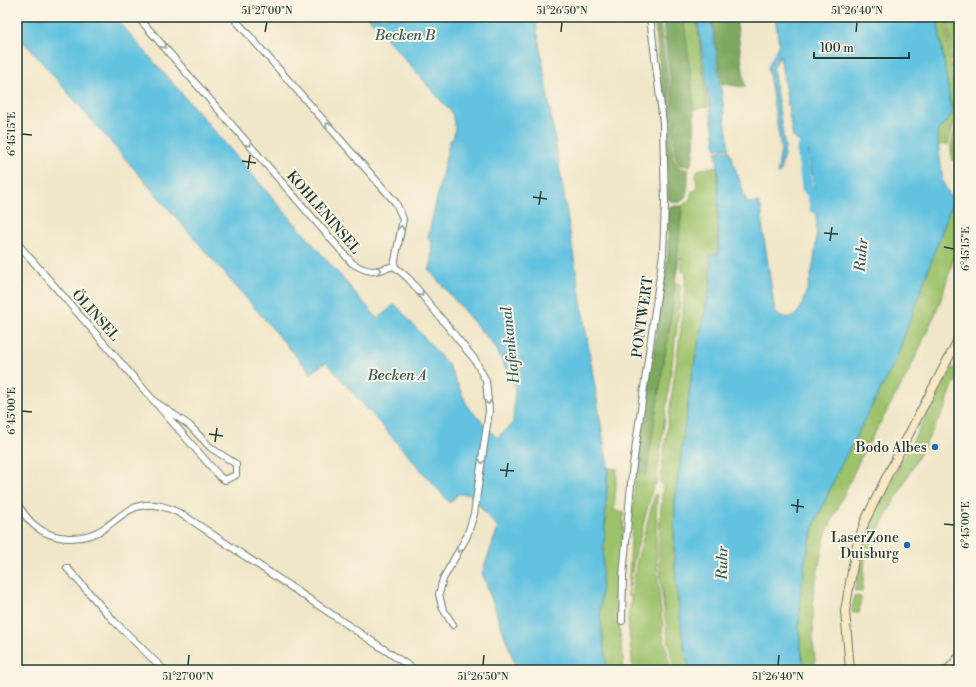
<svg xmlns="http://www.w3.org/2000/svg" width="976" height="687" font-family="'Libre Bodoni',serif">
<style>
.green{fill:#9dc26c;stroke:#5e8050}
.forest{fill:#7ea860;stroke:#4e724a}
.water{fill:#62c2e0;stroke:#40808a}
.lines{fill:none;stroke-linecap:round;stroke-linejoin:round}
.river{stroke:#62c2e0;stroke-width:11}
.street-casing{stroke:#687868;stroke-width:8}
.secondary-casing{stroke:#687868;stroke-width:10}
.street{stroke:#fff;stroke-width:6}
.secondary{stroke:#f8e8c3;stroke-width:8}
.tram{stroke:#1f3d34;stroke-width:1}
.oneway{stroke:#8f9e9a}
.ticks{fill:none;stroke:#1f3d34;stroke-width:1.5}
.poi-dot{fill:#1f6fb2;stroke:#fcf5e5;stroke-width:1.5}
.labels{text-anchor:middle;stroke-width:4;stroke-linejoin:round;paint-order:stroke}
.street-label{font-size:14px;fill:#1f3d34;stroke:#fcf5e5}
.poi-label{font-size:14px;fill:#1f3d34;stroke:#fcf5e5;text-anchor:end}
.water-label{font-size:15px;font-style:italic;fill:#305e5f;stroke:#fcf5e5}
.neatline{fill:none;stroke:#1f3d34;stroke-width:1.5}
.ticks-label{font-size:10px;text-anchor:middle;fill:#1f3d34}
</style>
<rect width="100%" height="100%" fill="#fcf5e5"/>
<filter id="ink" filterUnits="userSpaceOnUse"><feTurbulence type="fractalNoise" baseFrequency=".025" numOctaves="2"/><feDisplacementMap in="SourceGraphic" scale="8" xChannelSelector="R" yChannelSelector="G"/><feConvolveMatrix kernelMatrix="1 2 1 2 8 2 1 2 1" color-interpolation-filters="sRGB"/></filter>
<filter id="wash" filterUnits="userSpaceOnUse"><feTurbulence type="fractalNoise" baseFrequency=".012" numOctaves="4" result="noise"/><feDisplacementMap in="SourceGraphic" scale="16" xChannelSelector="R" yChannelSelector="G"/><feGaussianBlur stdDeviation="0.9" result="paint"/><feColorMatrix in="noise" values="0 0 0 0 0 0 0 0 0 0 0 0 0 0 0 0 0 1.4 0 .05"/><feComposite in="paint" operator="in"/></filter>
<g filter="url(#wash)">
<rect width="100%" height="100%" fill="#f0e6c9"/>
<g class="green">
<polygon points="683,17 696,17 708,107 693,109"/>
<polygon points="937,17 945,17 957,113 948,144 938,145 937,132 952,114"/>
<polygon points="947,17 959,17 959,159 952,160 951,145 959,113"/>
<path d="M718,166V254L710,255L711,282L691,380L675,500L674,546L676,584L683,642L690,670H674C666,629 660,589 659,547C659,527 661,507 663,486L660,481L683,314L686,272L682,271V259H679C679,268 676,274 675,281L680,285V304L656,484L653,486L633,564L628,597L634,490L636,472L646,474L672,310L682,206L690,199L692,191L697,190L696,175L698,170Z"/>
<polygon points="953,201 959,205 959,242 939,305 909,371 860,459 825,536 813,593 813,642 816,670 804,670 799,633 800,600 805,561 815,523 841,465 894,364"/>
<path d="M952,368L959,369V378L953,385L945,408L874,538L865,558L862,592L855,591L858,569H856C865,529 885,493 904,457C920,427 936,398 952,368Z"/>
<polygon points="608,468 617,469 614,511 624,512 618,615 624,670 607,670 600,616"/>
<path d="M655,494L657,495C655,539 657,584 663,627L662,630L671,670H633L628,619L636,565Z"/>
<polygon points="854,596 861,597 859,613 852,612"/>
</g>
<g class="forest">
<path d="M654,17H659L669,88L672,155L679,167L688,170C688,183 690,212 668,199L666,123Z"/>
<path d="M662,17H683C687,46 702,143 690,166L680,165L674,154L671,88Z"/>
<polygon points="712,17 736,17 745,87 722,84"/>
<polygon points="671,206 682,206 672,310 646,475 636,472 668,254 668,208"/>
</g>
<g class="water">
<polygon points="17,17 115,17 378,319 395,304 449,366 468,407 497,438 513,424 515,388 496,348 429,270 431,266 432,243 428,237 450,140 453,140 455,129 452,113 368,17 535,17 608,468 600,616 607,670 517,670 482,573 498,528 470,494 458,494 450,503 326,362 311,373 17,34"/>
<polygon points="697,17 711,17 729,148 716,149"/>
<path d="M775,17H937L952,114L937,132L943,183L953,201L894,364L841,465L815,523L805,561L800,600L799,633L804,670H690L683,642L676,584L674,546L675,500L691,380L711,282L710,255L718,254V166L716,152L729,150L747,203L758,202L761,207L763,223L762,224L774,306C775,312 778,315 784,317C796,320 801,308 804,299C823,247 817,202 808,149L793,137L780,55L773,69L785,148L780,173L777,174L781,149L768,67L779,44Z"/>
</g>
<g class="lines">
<polyline class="river" points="804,146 802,150 807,188 813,195 815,208 817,208"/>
</g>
</g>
<g filter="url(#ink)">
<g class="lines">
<g class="street-casing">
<g id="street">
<path d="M138,17L352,263C369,274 375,272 394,266"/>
<polyline points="233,17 396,203 403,219 394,266"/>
<polyline points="17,243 220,477 225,480 236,475 236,464 211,448 189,425 157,403"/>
<polyline points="394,266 409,279 475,360 486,381 489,411 474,514 467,536 443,579 439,594 442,607 453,625"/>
<path d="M17,504C22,511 27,519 34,525C54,542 85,542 106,527C119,518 128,507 145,505C160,503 175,510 188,518L415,670"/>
<polyline points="67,568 114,621 164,670"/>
<polyline points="622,621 623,576 632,472 663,254 665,203 663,123 650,17"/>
</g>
</g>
<g class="secondary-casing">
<g id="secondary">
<polyline points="850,670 845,611 856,548 865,521 886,478 959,338"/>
<polyline points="948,670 959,657"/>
</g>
</g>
<use href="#street" class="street"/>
<use href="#secondary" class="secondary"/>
<polyline class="tram" points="954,670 959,663"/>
</g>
<defs><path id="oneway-chevron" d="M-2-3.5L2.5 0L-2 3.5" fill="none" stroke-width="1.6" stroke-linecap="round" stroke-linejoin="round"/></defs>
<g class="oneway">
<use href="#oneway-chevron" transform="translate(164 46) rotate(49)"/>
<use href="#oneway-chevron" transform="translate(328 125) rotate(-131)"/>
<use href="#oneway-chevron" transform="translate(249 144) rotate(49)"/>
<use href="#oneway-chevron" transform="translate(401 228) rotate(-80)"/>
<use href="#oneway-chevron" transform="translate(379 270) rotate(-9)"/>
<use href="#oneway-chevron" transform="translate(421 294) rotate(51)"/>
<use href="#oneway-chevron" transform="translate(488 402) rotate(86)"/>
<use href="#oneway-chevron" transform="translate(482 461) rotate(98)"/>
<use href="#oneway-chevron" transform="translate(459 550) rotate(117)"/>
</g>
</g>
<path class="ticks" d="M265,32L267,22M561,32L562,22M856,32L857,22M22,134L32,135M242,161L256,163M248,169L250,155M533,197L547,199M539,205L541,191M824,233L838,234M830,241L832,227M944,247L954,249M22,411L32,412M209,434L223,436M215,442L217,428M500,470L514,471M506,477L508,463M791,505L804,507M797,513L798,499M944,524L954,525M188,665L189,655M483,665L484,655M778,665L779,655"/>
<g class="poi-dot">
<circle cx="935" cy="447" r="4"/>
<circle cx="907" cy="545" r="4"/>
</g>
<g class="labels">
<g class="street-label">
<text transform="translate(324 212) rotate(49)" y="5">KOHLENINSEL</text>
<text transform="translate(96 315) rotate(48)" y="5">ÖLINSEL</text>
<text transform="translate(642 317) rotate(-82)" y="5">PONTWERT</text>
</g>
<g class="poi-label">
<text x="927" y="452">Bodo Albes</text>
<text x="899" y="542">LaserZone<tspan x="899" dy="16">Duisburg</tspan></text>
</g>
<g class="water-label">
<text x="405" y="40">Becken B</text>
<text transform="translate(861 255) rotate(-85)" y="5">Ruhr</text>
<text transform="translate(510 345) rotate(-96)" y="5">Hafenkanal</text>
<text x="397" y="380">Becken A</text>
<text transform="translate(722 563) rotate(-89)" y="5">Ruhr</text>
</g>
</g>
<rect width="976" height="687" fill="none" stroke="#fcf5e5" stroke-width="44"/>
<path d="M814 52v6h95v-6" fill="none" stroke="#1f3d34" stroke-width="2"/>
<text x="820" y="52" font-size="12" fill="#1f3d34" stroke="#fcf5e5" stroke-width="3" paint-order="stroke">100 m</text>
<rect x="22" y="22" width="932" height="643" class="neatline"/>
<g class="ticks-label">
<text x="267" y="14">51°27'00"N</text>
<text x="562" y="14">51°26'50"N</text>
<text x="857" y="14">51°26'40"N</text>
<text transform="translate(11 134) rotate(-90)" y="4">6°45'15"E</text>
<text transform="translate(965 249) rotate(-90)" y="4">6°45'15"E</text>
<text transform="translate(11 411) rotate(-90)" y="4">6°45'00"E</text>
<text transform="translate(965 525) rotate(-90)" y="4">6°45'00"E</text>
<text x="188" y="680">51°27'00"N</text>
<text x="483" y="680">51°26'50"N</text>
<text x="778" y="680">51°26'40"N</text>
</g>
</svg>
